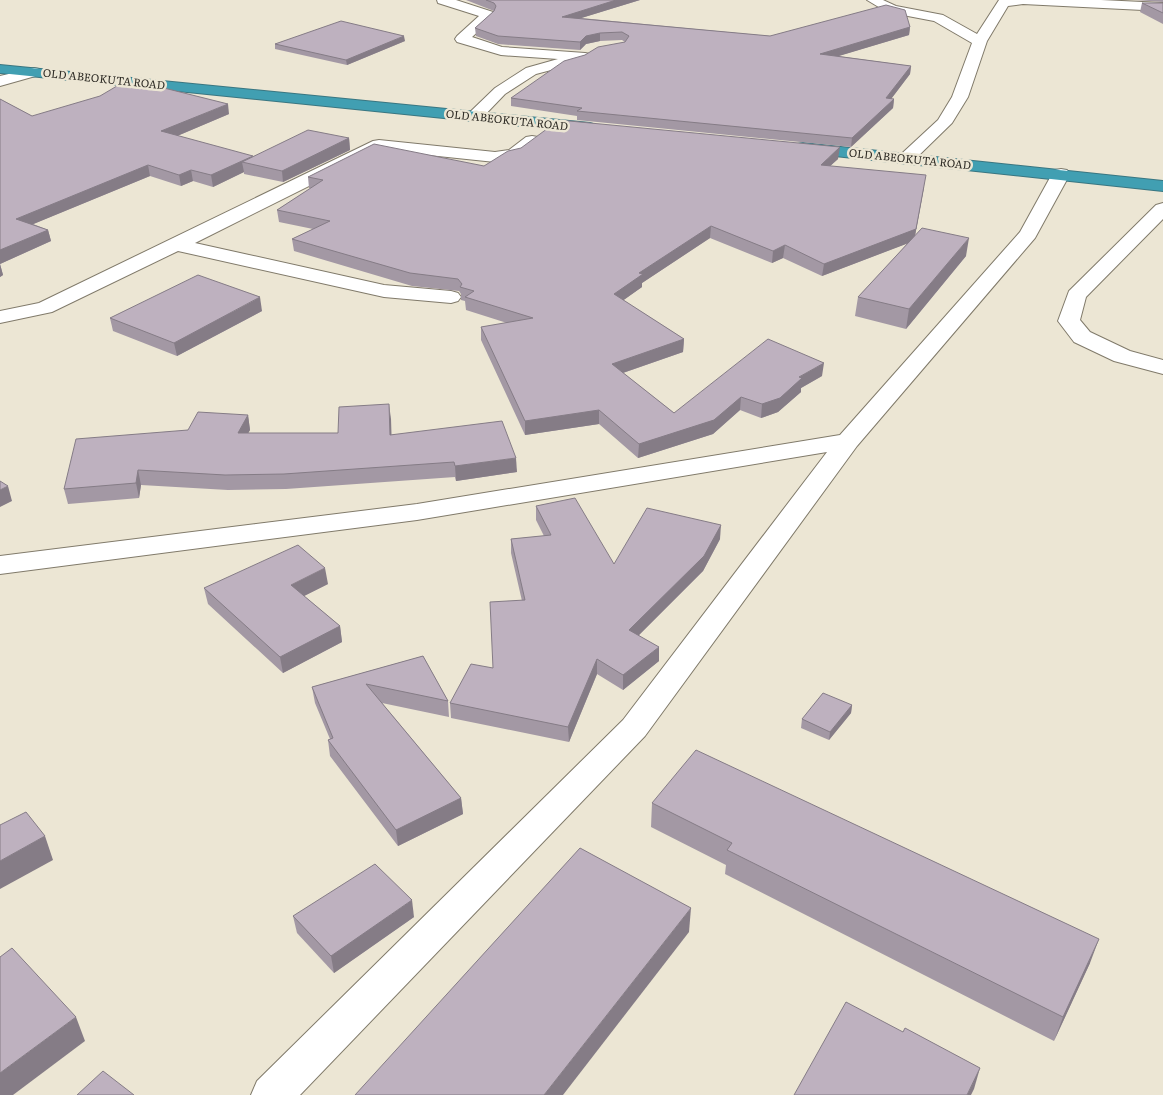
<svg xmlns="http://www.w3.org/2000/svg" width="1163" height="1095" font-family="Literata,serif">
<style>
.lines{fill:none;stroke-linecap:round;stroke-linejoin:round}
.street-casing{stroke:#807a6a;stroke-width:2}
.highway-casing{stroke:#3a7681;stroke-width:2}
.street{fill:#fff;fill-rule:evenodd}
.highway{fill:#419fb2;fill-rule:evenodd}
.wall{fill:#a398a4}
.shaded-wall{fill:#857c86}
.building{fill:#beb1bf;stroke:#857c86}
.labels{text-anchor:middle;stroke-width:5;stroke-linejoin:round;paint-order:stroke}
.far-street-label{font-size:11px;fill:#2e2b25;stroke:#ece6d4}
</style>
<rect width="100%" height="100%" fill="#ece6d4"/>
<g class="lines">
<g class="street-casing">
<g id="street">
<polygon points="437,0 456,0 493,12 495,15 493,18 472,37 502,47 585,53 590,54 592,57 590,60 571,60 570,65 536,74 505,94 480,120 468,120 466,117 468,114 495,88 526,68 558,59 501,55 457,42 455,39 457,36 479,16 438,3"/>
<polygon points="867,0 883,0 896,6 943,15 977,34 999,0 1101,0 1163,3 1163,11 1023,4 1008,6 987,41 968,97 952,123 912,162 906,163 900,162 897,158 938,120 952,97 972,43 934,21 887,12"/>
<polygon points="34,68 39,69 41,72 39,75 0,86 0,76"/>
<polygon points="532,136 538,137 540,141 520,158 495,162 381,150 195,243 384,285 451,291 458,293 461,297 458,301 451,303 384,297 178,251 52,312 0,323 0,311 39,303 373,141 379,140 495,152 509,150 526,137"/>
<polygon points="1061,169 1067,170 1070,174 1035,238 857,446 645,736 300,1095 251,1095 257,1081 623,720 827,452 417,520 0,574 0,556 417,504 840,435 1020,232 1052,174 1055,170"/>
<polygon points="1163,203 1163,219 1086,297 1080,320 1090,332 1130,351 1163,360 1163,374 1114,361 1074,342 1058,321 1069,291 1156,205"/>
</g>
</g>
<g class="highway-casing">
<g id="highway">
<polygon points="0,65 590,123 596,125 598,128 596,131 590,133 0,73"/>
<polygon points="803,143 1163,181 1163,191 797,152 795,148 797,144"/>
</g>
</g>
<use href="#street" class="street"/>
<use href="#highway" class="highway"/>
</g>
<g class="wall">
<polygon points="466,0 640,0 581,18 770,36 910,27 909,35 838,56 911,66 910,74 891,99 894,99 893,108 851,147 577,120 577,116 511,106 511,98 585,55 625,42 622,40 600,41 586,44 580,50 498,44 476,36 475,28 494,11"/>
<polygon points="1135,0 1163,0 1163,2"/>
<polygon points="1142,3 1163,3 1163,24 1140,12"/>
<polygon points="405,41 347,65 275,49 275,44"/>
<polygon points="0,99 32,116 229,114 177,136 253,157 349,138 350,150 283,182 244,174 244,172 213,187 193,181 181,186 150,176 33,224 48,230 51,241 0,264 3,275 0,277"/>
<polygon points="838,159 830,166 924,187 915,236 966,256 906,329 855,316 858,297 908,243 822,276 783,258 772,263 710,238 642,283 642,287 623,300 684,339 683,352 623,373 674,413 822,376 801,388 801,392 778,412 761,418 740,410 713,434 638,458 599,424 525,435 481,340 481,327 507,323 466,310 465,301 461,300 461,294 459,291 412,286 294,251 292,239 313,229 279,222 277,210 311,188 309,188 308,177 484,166"/>
<polygon points="262,311 177,356 113,331 110,318"/>
<polygon points="248,415 250,430 248,433 338,433 391,419 391,435 517,472 456,481 455,477 286,489 228,490 141,485 139,498 68,504 64,489 188,430"/>
<polygon points="536,506 614,564 720,539 703,571 639,635 659,661 623,690 597,674 569,742 451,718 450,703 493,668 522,601 511,553 511,539 544,536 536,520"/>
<polygon points="328,584 304,596 340,626 342,642 283,673 208,604 204,588"/>
<polygon points="423,656 448,701 449,717 382,703 461,798 463,814 398,846 330,756 328,740 330,739 315,703 312,687"/>
<polygon points="852,705 851,713 829,740 801,728 802,719"/>
<polygon points="652,803 1090,963 1054,1041 725,874 726,865 651,827"/>
<polygon points="293,916 414,917 334,973 297,933"/>
</g>
<g class="shaded-wall">
<polygon points="616,0 640,0 562,24 562,17"/>
<polygon points="910,27 909,35 819,62 820,54"/>
<polygon points="600,33 600,41 586,44 580,50 580,42 586,36"/>
<polygon points="404,36 405,41 347,65 346,60"/>
<polygon points="911,66 910,74 885,107 886,98"/>
<polygon points="894,99 893,108 851,147 852,138"/>
<polygon points="228,104 229,114 163,142 161,131"/>
<polygon points="349,138 350,150 283,182 282,171"/>
<polygon points="840,147 838,159 819,176 821,165"/>
<polygon points="253,156 242,162 244,172 213,187 211,175"/>
<polygon points="148,165 150,176 19,230 16,219"/>
<polygon points="191,170 193,181 181,186 179,175"/>
<polygon points="924,187 914,241 822,276 824,264"/>
<polygon points="711,226 710,238 642,283 642,287 614,307 614,294 639,273"/>
<polygon points="48,230 51,241 0,264 3,275 0,277 0,250"/>
<polygon points="969,238 966,256 906,329 909,309"/>
<polygon points="785,245 783,258 772,263 773,251"/>
<polygon points="260,297 262,311 177,356 174,343"/>
<polygon points="684,339 683,352 611,377 612,364"/>
<polygon points="824,363 822,376 801,388 801,392 778,412 761,418 762,404 799,377"/>
<polygon points="741,397 740,410 713,434 638,458 639,444"/>
<polygon points="389,404 391,419 392,450 390,435"/>
<polygon points="599,410 599,424 525,435 525,421"/>
<polygon points="248,415 250,430 240,448 238,433"/>
<polygon points="516,458 517,472 456,481 455,466"/>
<polygon points="138,470 141,485 139,498 136,483"/>
<polygon points="8,486 12,501 0,507 0,490"/>
<polygon points="721,525 720,539 703,571 629,645 629,630"/>
<polygon points="325,568 328,584 294,601 291,585"/>
<polygon points="340,626 342,642 283,673 280,657"/>
<polygon points="659,647 659,661 623,690 623,675"/>
<polygon points="597,659 597,674 569,742 568,727"/>
<polygon points="852,705 851,713 829,740 830,732"/>
<polygon points="461,798 463,814 398,846 396,830"/>
<polygon points="45,836 53,860 0,889 0,861"/>
<polygon points="412,900 414,917 334,973 331,956"/>
<polygon points="691,908 689,932 563,1095 544,1095"/>
<polygon points="1099,939 1090,963 1054,1041 1063,1017"/>
<polygon points="76,1017 85,1041 13,1095 0,1095 0,1073"/>
<polygon points="980,1068 974,1089 971,1095 967,1095"/>
</g>
<g class="building">
<polygon points="486,0 616,0 562,17 770,36 886,5 905,10 910,27 820,54 911,66 886,98 894,99 852,138 577,111 582,108 511,98 564,61 585,55 598,47 625,42 629,36 622,32 600,33 586,36 580,42 498,36 475,28 494,11 496,6 494,3"/>
<polygon points="1142,3 1163,3 1163,13"/>
<polygon points="341,21 404,36 346,60 275,44"/>
<polygon points="122,83 164,88 228,104 161,131 253,156 211,175 191,170 179,175 148,165 16,219 48,230 0,250 0,99 32,116 100,96"/>
<polygon points="559,120 840,147 821,165 926,175 916,229 824,264 785,245 773,251 711,226 639,273 643,274 614,294 684,339 612,364 674,413 768,339 824,363 799,377 802,378 780,398 762,404 741,397 714,420 639,444 599,410 525,421 481,327 533,318 465,297 474,291 460,287 462,284 458,279 410,273 292,239 330,221 277,210 323,180 308,177 374,144 484,166 508,151 521,148"/>
<polygon points="308,130 349,138 282,171 242,162"/>
<polygon points="922,228 969,238 909,309 858,297"/>
<polygon points="198,275 260,297 174,343 110,318"/>
<polygon points="389,404 390,435 502,421 516,458 455,466 454,462 284,474 225,475 138,470 136,483 64,489 76,439 188,430 198,412 248,415 238,433 338,433 339,407"/>
<polygon points="0,481 8,486 0,490"/>
<polygon points="575,498 614,564 647,508 721,525 704,556 629,630 659,647 623,675 597,659 568,727 450,703 471,664 493,668 490,602 525,600 511,539 551,535 536,506"/>
<polygon points="298,545 325,568 291,585 340,626 280,657 204,588"/>
<polygon points="423,656 448,701 366,684 461,798 396,830 328,740 333,738 312,687"/>
<polygon points="823,693 852,705 830,732 802,719"/>
<polygon points="696,750 1099,939 1063,1017 727,850 732,843 652,803"/>
<polygon points="26,812 45,836 0,861 0,825"/>
<polygon points="580,848 691,908 544,1095 355,1095"/>
<polygon points="375,864 412,900 331,956 293,916"/>
<polygon points="12,948 76,1017 0,1073 0,957"/>
<polygon points="846,1002 903,1032 905,1028 980,1068 967,1095 794,1095"/>
<polygon points="103,1071 134,1095 77,1095"/>
</g>
<g class="labels">
<g class="far-street-label">
<text transform="translate(104 79) rotate(6)" y="4">OLD ABEOKUTA ROAD</text>
<text transform="translate(507 120) rotate(6)" y="4">OLD ABEOKUTA ROAD</text>
<text transform="translate(910 159) rotate(6)" y="4">OLD ABEOKUTA ROAD</text>
</g>
</g>
</svg>
